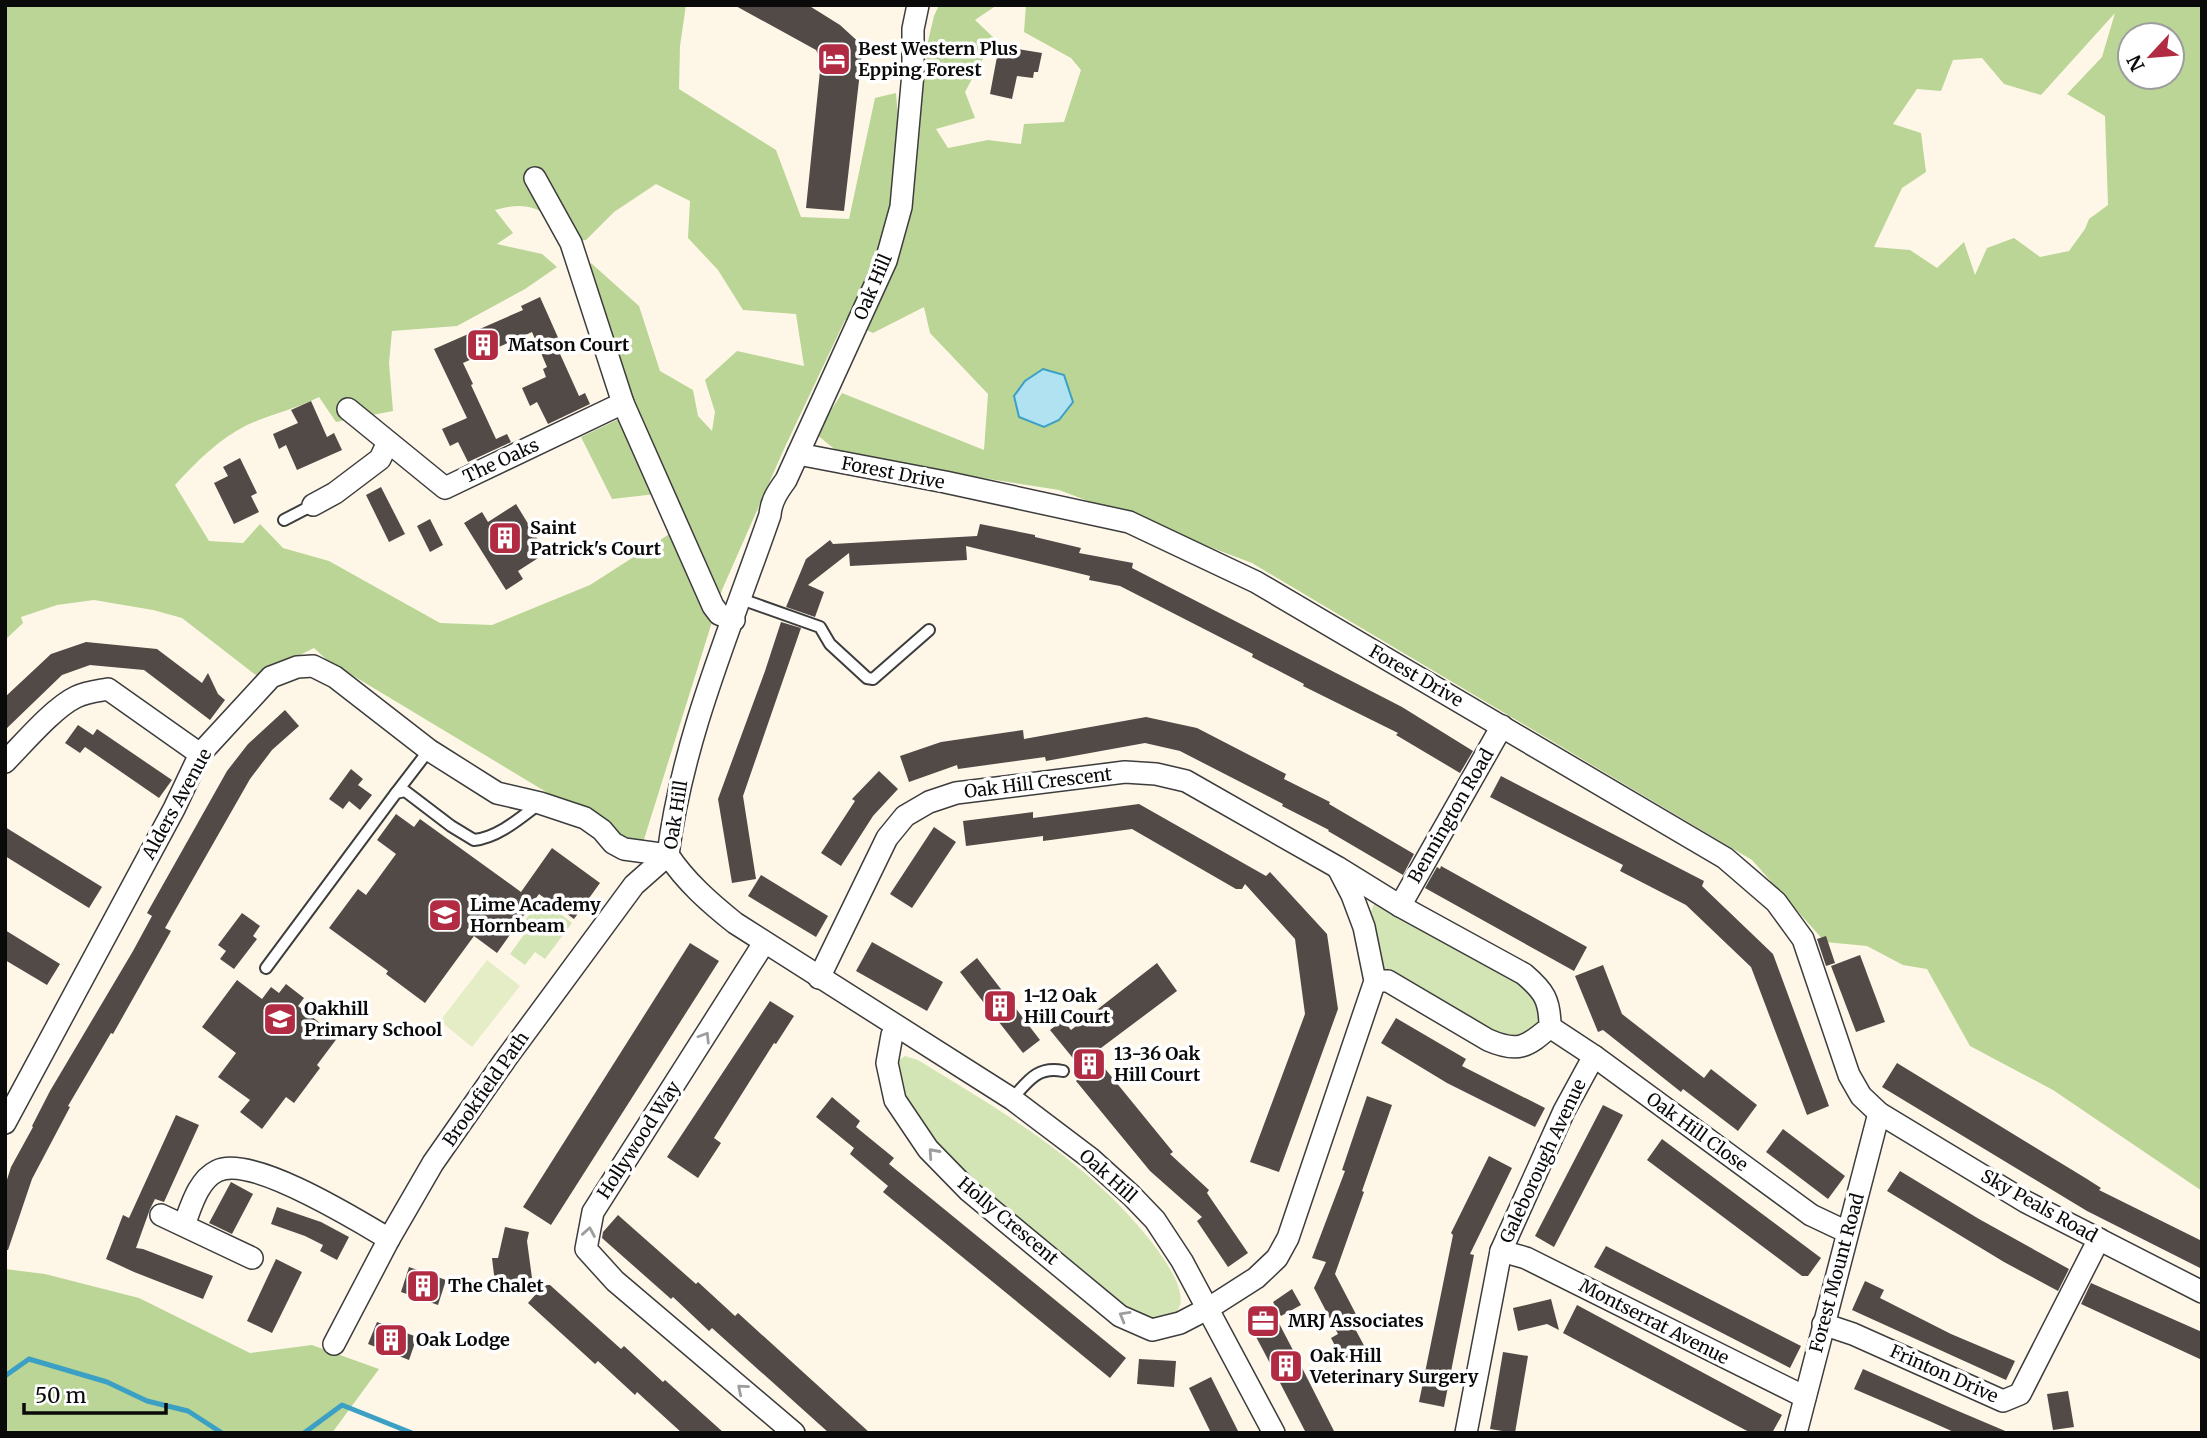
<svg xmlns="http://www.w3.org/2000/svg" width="2207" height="1438" font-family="Merriweather,serif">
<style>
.green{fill:#d4e5b5}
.forest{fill:#bad595;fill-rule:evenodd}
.pitch{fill:#e5edc6}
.water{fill:#b0e2f2;stroke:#3ca0c5;stroke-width:2}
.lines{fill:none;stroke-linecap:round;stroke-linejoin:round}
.stream{stroke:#3ca0c5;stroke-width:5}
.building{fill:#524a47}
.lane-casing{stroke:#3d3d3d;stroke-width:14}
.street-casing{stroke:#3d3d3d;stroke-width:24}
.lane{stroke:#fff;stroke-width:10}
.street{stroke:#fff;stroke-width:21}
.oneway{stroke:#9d9d9d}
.labels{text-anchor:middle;stroke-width:7;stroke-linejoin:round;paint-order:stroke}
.poi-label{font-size:18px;font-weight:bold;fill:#0a0a0a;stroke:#fff;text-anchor:start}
.street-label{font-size:18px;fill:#0a0a0a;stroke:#fff}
</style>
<rect width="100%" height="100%" fill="#fef7e8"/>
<g class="green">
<polygon points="1379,893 1524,974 1550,1012 1525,1046 1388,982 1364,927"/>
<polygon points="541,899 572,923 545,959 535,952 525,965 510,954 526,932 520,927"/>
<path d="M905,1056L918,1060C985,1101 1052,1140 1109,1195C1127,1212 1207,1295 1172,1315C1152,1326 1137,1314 1119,1304L958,1175L903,1103L896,1062Z"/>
</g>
<g class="forest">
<path d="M5,5H686L680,46L679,89L776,150L801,217L849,219L875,98L896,93L899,129L920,75L934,16L939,5H997L975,20L994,38L965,92L975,118L936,129L948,148L988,140L1021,144L1024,124L1064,122L1081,70L1071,58L1024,32L1026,5H2202V1191L2053,1090L1970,1046L1927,969L1903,965L1867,946L1825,942L1752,860L1252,563L1059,490L843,456L816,434L842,393L984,450L988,394L930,333L924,307L873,333L845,320L784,449L722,590L641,849L327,660L314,648L257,676L182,618L153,610L94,600L57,605L21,617L23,623L5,640ZM2115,13L2102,57L2067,94L2105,116L2108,205L2089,219L2085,229L2069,251L2040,257L2014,238L1987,248L1975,275L1964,242L1937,268L1910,250L1874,247L1902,188L1926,172L1921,133L1893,124L1917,89L1941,91L1953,60L1982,58L2004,84L2041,95ZM2130,35H2172V77H2130ZM656,184L690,201L688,238L718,270L743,310L796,314L804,366L737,351L705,380L715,412L712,431L698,416L693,390L660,371L639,306L591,263L584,296L623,417L581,437L612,499L673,492L671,533L590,585L492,625L440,623L329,561L283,548L260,524L243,543L209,541L175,485C196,462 219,439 247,425C271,414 296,409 319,397L336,422L393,411L389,363L392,331L457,326L525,289L557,267L542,254L497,244L513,233L495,210C536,198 548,215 575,241L586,240L614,212Z"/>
<polygon points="5,1269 45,1274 139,1298 250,1353 312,1345 379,1369 332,1433 5,1433"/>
</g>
<polygon class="pitch" points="487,960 520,986 472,1047 440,1021"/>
<polygon class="water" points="1043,369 1064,375 1073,402 1059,420 1044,427 1019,417 1014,396 1025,381"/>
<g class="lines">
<g class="stream">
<polyline points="5,1376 29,1359 107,1382 147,1401 188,1411 222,1433"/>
<polyline points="304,1433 342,1405 412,1433"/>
</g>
</g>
<g class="building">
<polygon points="734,5 808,5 840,25 863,46 844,211 806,208 821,61 816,50"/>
<polygon points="999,46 1042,53 1038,72 1034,72 1033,78 1017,76 1012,99 990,94"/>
<polygon points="540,297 560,342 556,345 579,396 585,393 590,404 548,424 537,402 530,406 522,388 546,377 543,369 547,367 532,332 463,363 473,384 471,385 496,439 507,434 511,442 468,462 458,442 450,446 442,429 467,418 434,349 523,310 521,306"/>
<polygon points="311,401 327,437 334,433 342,450 297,470 286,445 279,449 273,434 298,423 291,410"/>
<polygon points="240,458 257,493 251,496 259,512 234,524 214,483 228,476 223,467"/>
<polygon points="381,487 405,534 389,542 366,495"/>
<polygon points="516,504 546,553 518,571 523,579 506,590 464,523 482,512 488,522"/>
<polygon points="430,519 443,545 430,552 417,526"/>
<polygon points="980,524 1035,535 1035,537 1081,548 1079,553 1133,563 1132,568 1402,707 1473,751 1460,773 1396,735 1398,733 1303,686 1304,684 1252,657 1253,654 1120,586 1089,580 1090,576 966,546 967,560 850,566 849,553 808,585 824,592 815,617 786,607 806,559 830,540 833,544 977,536"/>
<polygon points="781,622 801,628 743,796 756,879 732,883 718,799 765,671"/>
<polygon points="86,642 157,649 202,683 208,673 218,694 225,700 210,720 144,670 90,665 62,675 5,730 5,697 51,654"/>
<polygon points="285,710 299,726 272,750 250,779 165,928 171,931 113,1034 111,1033 68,1106 70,1107 32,1179 8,1250 5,1250 5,1186 11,1167 33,1127 32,1126 50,1091 133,951 152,916 147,913 227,771 248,744"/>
<polygon points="1146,717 1197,728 1286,774 1284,779 1330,802 1329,804 1414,854 1403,875 1328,831 1329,830 1282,806 1283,804 1180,751 1145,743 1046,761 1045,757 958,769 957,765 909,782 900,756 941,742 1023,730 1024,739"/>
<polygon points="78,725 93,735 97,729 172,780 159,798 85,747 80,753 65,743"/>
<polygon points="351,769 363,779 358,785 372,795 360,810 349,801 343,809 329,799"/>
<polygon points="879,771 898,789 873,816 841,866 821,853 855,801 852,799"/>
<polygon points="1501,776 1704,881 1702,886 1773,954 1829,1106 1807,1115 1751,967 1686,905 1620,871 1623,865 1490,797"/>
<polygon points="1139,804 1266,876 1270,872 1327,934 1338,1009 1279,1172 1250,1162 1305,1014 1295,939 1245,884 1242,889 1236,889 1132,829 1043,841 1043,836 966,846 963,821 1033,812 1033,818"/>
<polygon points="396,814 414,827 420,819 521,892 552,848 600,883 574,919 539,894 497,953 474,936 425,1003 386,974 388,971 329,928 358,889 366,895 396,854 377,840"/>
<polygon points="5,827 102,887 89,908 5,856"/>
<polygon points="934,827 956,842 912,908 890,894"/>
<polygon points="1441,866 1587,947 1574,971 1425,888 1437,867 1440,869"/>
<polygon points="761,875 828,916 816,937 748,896"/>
<polygon points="242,913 260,926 253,936 257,939 234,969 220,959 226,951 218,945"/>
<polygon points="5,930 60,964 47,985 5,960"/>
<polygon points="1826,936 1835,963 1826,966 1817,939"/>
<polygon points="872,942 943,982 927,1011 856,971"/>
<polygon points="690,943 719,961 551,1225 523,1207"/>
<polygon points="1860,955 1885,1022 1856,1032 1831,966"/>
<polygon points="977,958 1040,1040 1023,1053 960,972"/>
<polygon points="1157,963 1177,991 1093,1054 1173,1152 1170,1154 1209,1190 1207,1193 1248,1253 1228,1267 1197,1221 1202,1217 1150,1171 1076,1081 1085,1073 1050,1030 1063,1020 1071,1030"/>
<polygon points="1603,965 1622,1014 1704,1078 1711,1069 1757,1105 1738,1131 1683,1089 1681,1092 1603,1030 1598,1032 1575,976"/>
<polygon points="237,980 262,999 271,987 279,993 286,984 304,998 298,1006 338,1037 317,1065 320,1068 294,1103 286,1097 262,1129 240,1112 250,1100 218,1077 236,1053 202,1027"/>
<polygon points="770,1001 794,1016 776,1044 774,1043 714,1138 721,1143 698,1178 667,1157"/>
<polygon points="1396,1018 1466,1059 1462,1066 1545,1108 1535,1127 1447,1083 1381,1043"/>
<polygon points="1897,1063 2087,1179 2101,1188 2099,1190 2202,1241 2202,1269 2087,1211 1882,1087"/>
<polygon points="1367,1096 1392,1105 1362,1191 1364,1192 1335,1274 1359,1320 1352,1323 1368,1353 1345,1365 1331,1338 1338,1334 1314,1288 1326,1262 1312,1258 1345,1171 1342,1170"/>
<polygon points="832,1097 860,1121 856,1127 894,1158 889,1164 1126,1358 1110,1378 883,1192 888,1186 850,1154 854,1148 816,1117"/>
<polygon points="1603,1105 1623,1115 1554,1247 1535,1236"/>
<polygon points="176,1115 199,1125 164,1202 155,1199 150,1209 136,1248 143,1249 213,1276 203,1299 134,1272 106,1259 123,1215 129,1218"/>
<polygon points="1783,1129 1845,1176 1828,1199 1766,1152"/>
<polygon points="1662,1139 1821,1258 1808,1276 1802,1276 1647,1160"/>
<polygon points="1489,1156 1512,1168 1470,1254 1474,1255 1444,1407 1419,1402 1453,1235 1451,1233"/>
<polygon points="1900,1171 1979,1219 2069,1269 2058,1291 2004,1262 1887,1191"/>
<polygon points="231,1182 253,1194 232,1234 209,1223"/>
<polygon points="277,1207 321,1222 349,1237 337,1260 320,1251 323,1245 305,1236 271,1224"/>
<polygon points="618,1215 696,1284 698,1282 735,1316 738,1313 870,1433 829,1433 712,1328 709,1331 673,1297 671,1299 602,1238 603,1232"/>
<polygon points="505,1227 529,1232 527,1241 532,1278 495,1283 492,1258 498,1258"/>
<polygon points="1606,1246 1801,1346 1790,1368 1594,1267"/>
<polygon points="276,1259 302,1272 272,1333 247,1321"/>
<polygon points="409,1267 446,1280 438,1305 401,1292"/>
<polygon points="1865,1281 1884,1290 1880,1298 1951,1334 2015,1361 2006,1380 1852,1310"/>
<polygon points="2091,1283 2202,1332 2202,1360 2081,1304"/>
<polygon points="544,1285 550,1285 621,1349 624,1346 663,1382 665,1380 724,1433 682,1433 637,1392 635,1395 598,1361 595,1364 528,1303"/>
<polygon points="1292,1289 1301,1305 1281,1316 1273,1302"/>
<polygon points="1551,1299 1559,1330 1547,1324 1518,1331 1513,1308"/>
<polygon points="1577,1305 1782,1415 1772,1433 1751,1433 1563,1333"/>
<polygon points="1271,1308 1294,1352 1335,1433 1306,1433 1263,1350 1247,1320"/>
<polygon points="377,1322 417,1337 409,1360 368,1344"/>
<polygon points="1503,1352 1528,1356 1515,1433 1490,1429"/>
<polygon points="1139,1359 1176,1361 1174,1387 1137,1384"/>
<polygon points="1863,1369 1951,1408 2010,1433 1956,1433 1927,1420 1854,1389"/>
<polygon points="1211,1377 1239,1433 1211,1433 1189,1388"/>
<polygon points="2068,1391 2074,1427 2053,1430 2047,1394"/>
</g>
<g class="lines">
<g class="lane-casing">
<g id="lane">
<polyline points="284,520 313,505"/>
<polyline points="741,599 820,627 830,644 867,678 873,679 929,630"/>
<polyline points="396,793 429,750"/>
<path d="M266,968L396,793L405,791L409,794L451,826L474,840C499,837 520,818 540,803"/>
<path d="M1012,1099C1028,1081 1037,1066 1063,1071"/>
</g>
</g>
<g class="street-casing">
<g id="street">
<path d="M918,5L913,29V73L901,207L886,261L786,480C778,491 771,501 770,515C732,625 682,739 668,855C686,882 710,903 735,923L1012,1099L1090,1158L1131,1195L1155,1220L1182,1261L1274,1433"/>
<polyline points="535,178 571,243 623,403 713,606 719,614 734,620"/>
<polyline points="348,409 445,488 623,403"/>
<polyline points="798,454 945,482 1129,522 1256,582 1725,858 1776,902 1803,939 1849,1075 1861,1096 1879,1113 2026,1202 2202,1292"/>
<polyline points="313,505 335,493 380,459 388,442"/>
<path d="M5,762C23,744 53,708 76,697C86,692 97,691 108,689L200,754"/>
<polyline points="1400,906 1502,726"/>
<polyline points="764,943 593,1212 586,1249 615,1281 794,1433"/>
<path d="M819,978L887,838L905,816L929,802L956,793L1125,772L1156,774L1186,781L1337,867L1400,906L1524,974C1544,991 1550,1000 1550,1027C1527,1047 1518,1053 1488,1040L1388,981H1375"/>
<polyline points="897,1027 892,1035 887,1063 895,1100 928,1149 969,1191 1120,1316 1152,1330 1180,1323 1209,1308 1256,1278 1277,1258 1288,1238 1375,981 1364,927 1352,895 1338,868"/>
<polyline points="1550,1027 1594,1056 1811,1215 1847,1232"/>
<polyline points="5,1123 174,809 200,754 271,677 297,667 313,666 335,677 429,750 497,793 540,803 585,818 602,830 613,843 624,849 668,855"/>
<polyline points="161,1215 252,1258"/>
<path d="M184,1225C191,1207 198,1180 217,1171C251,1154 357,1220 389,1239"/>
<polyline points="1501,1251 1526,1258 1805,1397"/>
<polyline points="1823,1324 1853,1334 2003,1401 2020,1394 2099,1239"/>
<polyline points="334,1344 389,1239 433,1163 505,1060 634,885 668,855"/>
<polyline points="1466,1433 1501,1251 1564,1111 1594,1056"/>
<polyline points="1796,1433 1879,1113"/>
</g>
</g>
<use href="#lane" class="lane"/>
<use href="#street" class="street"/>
</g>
<defs><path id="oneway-chevron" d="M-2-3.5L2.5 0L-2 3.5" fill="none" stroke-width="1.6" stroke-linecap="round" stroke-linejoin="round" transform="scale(1.75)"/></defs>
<g class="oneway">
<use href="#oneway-chevron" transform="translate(705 1037) rotate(-58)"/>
<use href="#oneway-chevron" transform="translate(933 1153) rotate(-132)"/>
<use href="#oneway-chevron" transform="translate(589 1232) rotate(-80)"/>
<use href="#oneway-chevron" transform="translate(1124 1316) rotate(-150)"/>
<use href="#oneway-chevron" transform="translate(742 1389) rotate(-140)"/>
</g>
<defs>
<g id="hotel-square" transform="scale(1.75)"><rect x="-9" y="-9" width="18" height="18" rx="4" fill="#b12b43" stroke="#fff"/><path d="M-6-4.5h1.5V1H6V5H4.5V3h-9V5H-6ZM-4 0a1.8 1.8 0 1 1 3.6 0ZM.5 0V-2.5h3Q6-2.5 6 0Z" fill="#fff"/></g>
<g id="building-square" transform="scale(1.75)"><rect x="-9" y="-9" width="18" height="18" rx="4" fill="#b12b43" stroke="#fff"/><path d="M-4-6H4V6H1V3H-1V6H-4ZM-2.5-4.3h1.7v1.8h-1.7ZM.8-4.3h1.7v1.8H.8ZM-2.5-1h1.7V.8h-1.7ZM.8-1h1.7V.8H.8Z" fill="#fff"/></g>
<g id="school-square" transform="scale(1.75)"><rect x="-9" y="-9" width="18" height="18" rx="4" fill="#b12b43" stroke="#fff"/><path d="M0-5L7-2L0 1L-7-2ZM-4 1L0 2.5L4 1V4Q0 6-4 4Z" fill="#fff"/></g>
<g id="office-square" transform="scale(1.75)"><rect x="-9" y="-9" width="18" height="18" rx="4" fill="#b12b43" stroke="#fff"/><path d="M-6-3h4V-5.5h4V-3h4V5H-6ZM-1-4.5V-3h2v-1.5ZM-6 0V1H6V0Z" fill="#fff"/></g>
</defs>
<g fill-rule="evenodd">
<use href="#hotel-square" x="834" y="59"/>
<use href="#building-square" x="483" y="345"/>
<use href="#building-square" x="505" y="538"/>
<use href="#school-square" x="445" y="915"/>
<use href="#building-square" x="1000" y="1006"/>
<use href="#school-square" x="280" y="1019"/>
<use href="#building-square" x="1089" y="1064"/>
<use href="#building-square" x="423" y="1286"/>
<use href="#office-square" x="1263" y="1321"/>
<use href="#building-square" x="391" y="1340"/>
<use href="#building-square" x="1286" y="1366"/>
</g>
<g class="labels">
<g class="poi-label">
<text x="858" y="55">Best Western Plus<tspan x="858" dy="21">Epping Forest</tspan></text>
<text x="508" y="351">Matson Court</text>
<text x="530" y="534">Saint<tspan x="530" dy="21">Patrick's Court</tspan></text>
<text x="470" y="911">Lime Academy<tspan x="470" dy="21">Hornbeam</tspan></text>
<text x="1024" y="1002">1-12 Oak<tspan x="1024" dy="21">Hill Court</tspan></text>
<text x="304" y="1015">Oakhill<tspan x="304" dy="21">Primary School</tspan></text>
<text x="1114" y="1060">13-36 Oak<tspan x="1114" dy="21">Hill Court</tspan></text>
<text x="448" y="1292">The Chalet</text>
<text x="1288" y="1327">MRJ Associates</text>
<text x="416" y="1346">Oak Lodge</text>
<text x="1310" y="1362">Oak Hill<tspan x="1310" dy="21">Veterinary Surgery</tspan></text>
</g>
<g class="street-label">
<text transform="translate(873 287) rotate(-67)" y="6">Oak Hill</text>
<text transform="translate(501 461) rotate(-25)" y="6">The Oaks</text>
<text transform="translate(893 473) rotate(11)" y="6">Forest Drive</text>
<text transform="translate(1416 676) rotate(30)" y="6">Forest Drive</text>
<text transform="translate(1038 783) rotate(-7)" y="6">Oak Hill Crescent</text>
<text transform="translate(177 804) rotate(-61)" y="6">Alders Avenue</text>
<text transform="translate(676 815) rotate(-81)" y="6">Oak Hill</text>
<text transform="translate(1451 816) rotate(-60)" y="6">Bennington Road</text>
<text transform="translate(486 1089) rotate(-55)" y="6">Brookfield Path</text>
<text transform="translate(1697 1132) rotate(36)" y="6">Oak Hill Close</text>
<text transform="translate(639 1140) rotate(-57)" y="6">Hollywood Way</text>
<text transform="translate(1543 1161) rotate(-65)" y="6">Galeborough Avenue</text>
<text transform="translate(1108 1176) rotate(42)" y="6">Oak Hill</text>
<text transform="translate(2039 1206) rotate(29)" y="6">Sky Peals Road</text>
<text transform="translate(1008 1221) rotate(40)" y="6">Holly Crescent</text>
<text transform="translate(1837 1273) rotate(-75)" y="6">Forest Mount Road</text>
<text transform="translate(1654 1322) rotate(27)" y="6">Montserrat Avenue</text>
<text transform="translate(1944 1374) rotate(24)" y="6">Frinton Drive</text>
</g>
</g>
<rect width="2207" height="1438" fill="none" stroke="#0a0a0a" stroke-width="14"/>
<g transform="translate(2151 56) rotate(244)"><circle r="33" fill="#ffffff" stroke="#9d9d9d" stroke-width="2"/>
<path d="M0-5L12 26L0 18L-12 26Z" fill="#b12b43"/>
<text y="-10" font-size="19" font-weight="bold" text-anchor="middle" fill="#0a0a0a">N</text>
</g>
<path d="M24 1403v10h142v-10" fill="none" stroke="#0a0a0a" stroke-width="3.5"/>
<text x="35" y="1403" font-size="21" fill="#0a0a0a" stroke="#ffffff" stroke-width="5" paint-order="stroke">50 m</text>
</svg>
